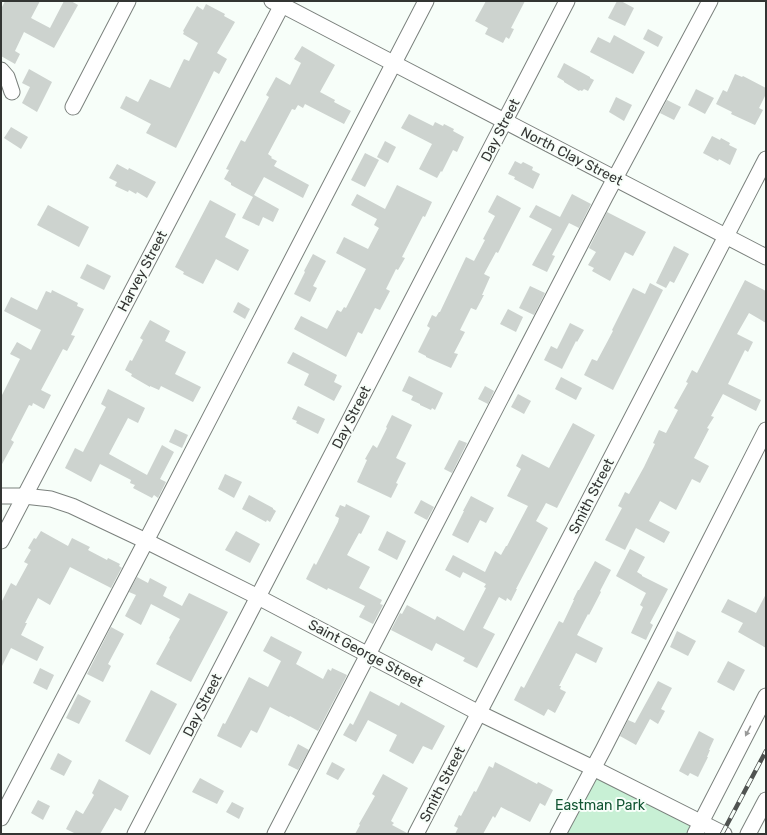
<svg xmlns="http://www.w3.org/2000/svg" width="767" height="835" font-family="Rubik,sans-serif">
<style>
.green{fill:#c8f0d5}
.building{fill:#cdd3cf}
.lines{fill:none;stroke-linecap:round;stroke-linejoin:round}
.minor-casing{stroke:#7b817d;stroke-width:17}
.minor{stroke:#fff;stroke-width:15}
.rail-casing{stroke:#505351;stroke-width:4.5}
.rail{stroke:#f7fef9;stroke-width:3;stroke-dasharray:9;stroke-linecap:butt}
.oneway{fill:#999a99}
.labels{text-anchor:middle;stroke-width:4;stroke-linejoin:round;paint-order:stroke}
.street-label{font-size:14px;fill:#333533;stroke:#f7fef9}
.park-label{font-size:14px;fill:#115532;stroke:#f7fef9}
</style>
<rect width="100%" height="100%" fill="#f7fef9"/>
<polygon class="green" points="587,765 701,822 695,834 551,834"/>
<g class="building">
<polygon points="5,1 40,1 31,18 50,28 64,1 71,1 78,5 54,48 24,32 15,51 20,54 15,64 1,56 1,9"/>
<polygon points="486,1 525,1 511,28 514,29 509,39 506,37 503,43 485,34 488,28 475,21"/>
<polygon points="617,1 621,1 634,8 625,26 608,18"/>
<polygon points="206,4 225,14 224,16 235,22 217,53 227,59 219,74 214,71 176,148 146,133 151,124 120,108 126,96 138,102 150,79 170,88 184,59 189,61 198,43 183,34 184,32 183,31 197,6 203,10"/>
<polygon points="648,29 663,37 658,47 643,39"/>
<polygon points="614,35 645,52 633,74 590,52 598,37 610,43"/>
<polygon points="302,46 335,65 320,92 335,100 334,102 351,111 344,124 305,104 303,108 298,105 295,110 292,109 268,154 272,157 271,158 277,161 274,166 309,185 303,198 264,177 254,195 279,209 273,222 263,217 259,226 242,218 253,197 231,185 231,183 224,179 229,170 226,169 241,140 245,142 269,97 266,95 276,77 290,85 301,63 294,59"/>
<polygon points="564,63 590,77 590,78 594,80 588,91 584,89 582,91 580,90 579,91 564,82 564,81 557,77"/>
<polygon points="29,69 52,82 37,112 22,103 30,87 22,83"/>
<polygon points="735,74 742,77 743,76 766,88 766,94 759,108 763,110 755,125 731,114 732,112 716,104 723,90 727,92"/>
<polygon points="696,89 714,98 705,114 688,105"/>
<polygon points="616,97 632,105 624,121 609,112"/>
<polygon points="667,100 681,107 674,120 660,113"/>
<polygon points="409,114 433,126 435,122 443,126 444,124 454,129 453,131 464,137 457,152 453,150 442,172 441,171 437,178 419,169 432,144 401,128"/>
<polygon points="11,127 28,137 21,149 4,138"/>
<polygon points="712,136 720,140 721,138 730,143 729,145 737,149 730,165 719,159 718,161 703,153"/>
<polygon points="385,141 396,147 388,163 377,157"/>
<polygon points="365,153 379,160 365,187 351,180"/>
<polygon points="515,161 521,164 523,162 533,167 532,170 540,174 533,189 514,179 515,177 508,174"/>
<polygon points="117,164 128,170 129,168 156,182 147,198 137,192 136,194 129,190 128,192 115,186 117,182 109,178"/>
<polygon points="397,185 432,202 425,217 423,216 403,255 402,257 405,258 398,270 396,269 386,289 390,291 380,310 375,308 362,334 358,332 346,357 294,329 301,316 327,329 337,310 341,312 344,307 346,308 366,269 336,253 344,237 368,249 379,228 374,225 377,219 351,205 357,194 385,209"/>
<polygon points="572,194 591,204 579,228 569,223 552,255 555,256 547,272 532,265 552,229 529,217 536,205 560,217"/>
<polygon points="497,195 521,208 506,237 498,253 496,252 484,274 490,277 482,295 484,295 476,310 471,308 460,330 465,332 454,353 458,354 451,368 426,357 426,356 418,352 430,328 427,326 432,315 436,317 439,312 440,312 466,257 474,261 485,240 483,239 495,216 488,212"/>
<polygon points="210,200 236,214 225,237 249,250 238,271 216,259 203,284 183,274 184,272 175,267"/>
<polygon points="48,205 89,227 79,247 37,225"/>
<polygon points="607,212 646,232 633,256 625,252 610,281 592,271 594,268 588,265 596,252 589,248"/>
<polygon points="674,246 689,254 674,283 670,281 666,288 656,283"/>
<polygon points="313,254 326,261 313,286 317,288 310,302 294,294 305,272 304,271"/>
<polygon points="87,264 111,276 104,290 80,278"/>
<polygon points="745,280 766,291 766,323 749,313 737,334 753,342 748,352 745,350 728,384 761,400 756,411 723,394 711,416 714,417 707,428 709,429 694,458 709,466 700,483 692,479 676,510 660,501 649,521 670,532 664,543 636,528 625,550 605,540 622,508 618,506 625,492 629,494 644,467 655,444 653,443 659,430 666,433 678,410 674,408 688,383 686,382 692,370 697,373"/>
<polygon points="650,283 663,290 613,390 584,375 592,359 597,361 613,331 612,330 633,288 645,294"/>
<polygon points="530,286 545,293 534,315 519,308"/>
<polygon points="52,290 78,303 77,306 84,309 71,335 75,336 67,351 63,349 41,390 51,395 44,409 33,403 32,406 29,405 11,440 14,442 1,466 1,397 20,359 10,354 17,342 31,350 41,330 4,311 11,297 37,310 46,291 51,293"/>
<polygon points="238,302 250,309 245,319 233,312"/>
<polygon points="508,309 523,317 516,332 500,324"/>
<polygon points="150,320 170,331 165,341 186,352 175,374 201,387 193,402 161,386 159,390 150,386 150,387 131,376 132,374 125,370 130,360 132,361 143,340 140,338"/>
<polygon points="570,323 584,330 577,342 576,341 562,369 544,360 551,346 557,349"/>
<polygon points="293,352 337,375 334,382 342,386 334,401 304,385 309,374 287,363"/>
<polygon points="409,376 443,393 435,410 432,408 431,410 420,405 420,404 411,400 413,396 402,391"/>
<polygon points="561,377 582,388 576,400 555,389"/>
<polygon points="485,386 494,391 488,404 478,399"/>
<polygon points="108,389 145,408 138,423 128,418 109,454 147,475 162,445 174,452 160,479 166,482 158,498 154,495 152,498 133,488 135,485 130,483 131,480 100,464 91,482 65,468 75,448 83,452 85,448 106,407 101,404"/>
<polygon points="518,394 531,401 524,414 511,407"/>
<polygon points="298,406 325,419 318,434 296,423 297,421 292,419"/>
<polygon points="392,415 412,425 396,458 406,463 396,483 398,484 391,498 357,482 367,460 365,459 373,445 377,448 387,428 386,427"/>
<polygon points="573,423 595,435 557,508 546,503 536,521 548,528 516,589 517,589 511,601 507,598 506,601 499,597 483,628 495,634 477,668 463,661 465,658 436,643 432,651 391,630 400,613 402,614 407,605 435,620 437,616 464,631 486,588 484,587 486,584 463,572 460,578 445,570 453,555 485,572 495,551 501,555 506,546 507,546 528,506 507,496 521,469 516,466 522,454 549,468"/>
<polygon points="175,429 188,435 182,448 169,442"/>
<polygon points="459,440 467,443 452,473 444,469"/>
<polygon points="225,474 242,482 234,498 218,489"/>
<polygon points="249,495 273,508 273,509 276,511 270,522 267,520 266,522 242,509"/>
<polygon points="471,496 494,508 486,523 480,520 468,543 452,535 464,511 463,511"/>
<polygon points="421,500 434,507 427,520 414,513"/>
<polygon points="346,504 370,516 361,534 359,533 347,555 370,567 359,588 382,600 380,604 383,605 373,624 359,617 365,606 328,588 327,590 306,579 314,563 316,565 338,522 339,518 335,516 340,505 345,507"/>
<polygon points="41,531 68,546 72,538 90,547 88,550 107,560 108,558 120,564 119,566 122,568 121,569 111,588 70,567 50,605 38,598 25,623 27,623 21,635 44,647 37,661 11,648 1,668 1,603 11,583 16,586 28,564 24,562 31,550 28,548 34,538 36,539"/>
<polygon points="236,531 260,544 250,563 225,550"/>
<polygon points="387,531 406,541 397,560 378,550"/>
<polygon points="630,549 645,557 637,572 642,575 642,576 668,589 650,623 653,625 646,640 631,633 643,607 640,605 646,593 616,576"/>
<polygon points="595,561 611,570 600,591 601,592 589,615 588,614 577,635 603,648 596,663 576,653 559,686 561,686 560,689 566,692 555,713 548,709 544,716 514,700 521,686 524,688 559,621 563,623 574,600 573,600 578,590 579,590"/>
<polygon points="137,577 148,583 150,578 167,587 163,596 182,606 189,593 228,612 191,682 156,664 170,639 169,638 180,619 151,604 141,625 125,616 136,595 129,592"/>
<polygon points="766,594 766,648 738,632 743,623 721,612 728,599 756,613"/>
<polygon points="111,627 124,634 108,664 111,666 103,682 87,674"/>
<polygon points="677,631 696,641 688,656 670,647"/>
<polygon points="271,636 302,652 296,664 323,679 328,669 331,671 332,668 347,675 318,731 290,716 289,717 270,707 257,733 251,730 241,748 217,736 223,723 225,724 249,677 268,687 281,661 263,651"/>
<polygon points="728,661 745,670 734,691 717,682"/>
<polygon points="40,668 54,675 47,690 33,683"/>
<polygon points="658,681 672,688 661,709 665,711 658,724 650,719 636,745 620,736 628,720 635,723"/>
<polygon points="151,690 177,704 150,755 125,741"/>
<polygon points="370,691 399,706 401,702 445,726 432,750 423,746 413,764 389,751 397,735 368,720 356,742 343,735 350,723 353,725"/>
<polygon points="78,694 91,701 79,724 66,718"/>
<polygon points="699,731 714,739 709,750 710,750 707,757 708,757 698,777 690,773 688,776 679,771"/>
<polygon points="298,744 309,750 298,770 288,765"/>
<polygon points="58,753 72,761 64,776 50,769"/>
<polygon points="332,762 345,769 338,780 326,774"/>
<polygon points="495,762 537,784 538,782 553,790 545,806 540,803 530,822 501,807 495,818 493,816 483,834 455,834 458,828 454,826 459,815 461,816 474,791 476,792 489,766 493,768"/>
<polygon points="383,774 408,788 391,821 394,823 392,825 407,833 407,834 355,834 360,825 359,824 375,796 372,794"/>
<polygon points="200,778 224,791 217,804 192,792"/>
<polygon points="99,779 129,796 121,811 115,808 100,834 76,834 66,829 76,810 83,814 94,795 92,793"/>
<polygon points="38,800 50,806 43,820 31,813"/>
<polygon points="232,802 244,808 239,819 226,812"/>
</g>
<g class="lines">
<g class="minor-casing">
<g id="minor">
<polyline points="272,1 282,5 393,63 766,257"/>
<polyline points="1,70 7,77 12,92"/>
<polyline points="73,107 128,1"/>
<polyline points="1,496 24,496 51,499 72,506 146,541 258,597 479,713 593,768 724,834"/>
<polyline points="1,541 284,1"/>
<polyline points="1,818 146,541 426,1"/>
<polyline points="135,834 567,1"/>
<polyline points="275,834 605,197 710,1"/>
<polyline points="416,834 766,159"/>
<polyline points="558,834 603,750 766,430"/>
<polyline points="695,834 766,696"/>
<polyline points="748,834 766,800"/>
</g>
</g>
<use href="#minor" class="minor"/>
<g class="rail-casing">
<polyline id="rail" points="722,834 766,751"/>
</g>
<use href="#rail" class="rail"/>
</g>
<defs><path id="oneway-solid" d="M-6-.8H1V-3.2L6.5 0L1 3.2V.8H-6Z"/></defs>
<use class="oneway" href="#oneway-solid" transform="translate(748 731) rotate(117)"/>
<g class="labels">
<g class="street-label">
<text transform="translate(500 130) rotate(-63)" y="5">Day Street</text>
<text transform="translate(572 156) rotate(27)" y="5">North Clay Street</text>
<text transform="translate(142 271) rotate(-62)" y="5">Harvey Street</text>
<text transform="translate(351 417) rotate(-63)" y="5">Day Street</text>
<text transform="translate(591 496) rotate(-63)" y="5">Smith Street</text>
<text transform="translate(366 653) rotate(28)" y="5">Saint George Street</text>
<text transform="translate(202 705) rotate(-63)" y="5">Day Street</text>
<text transform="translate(442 784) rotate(-63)" y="5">Smith Street</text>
</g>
<g class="park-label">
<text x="600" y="810">Eastman Park</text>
</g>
</g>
<rect width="767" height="835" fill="none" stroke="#333533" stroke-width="4"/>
</svg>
